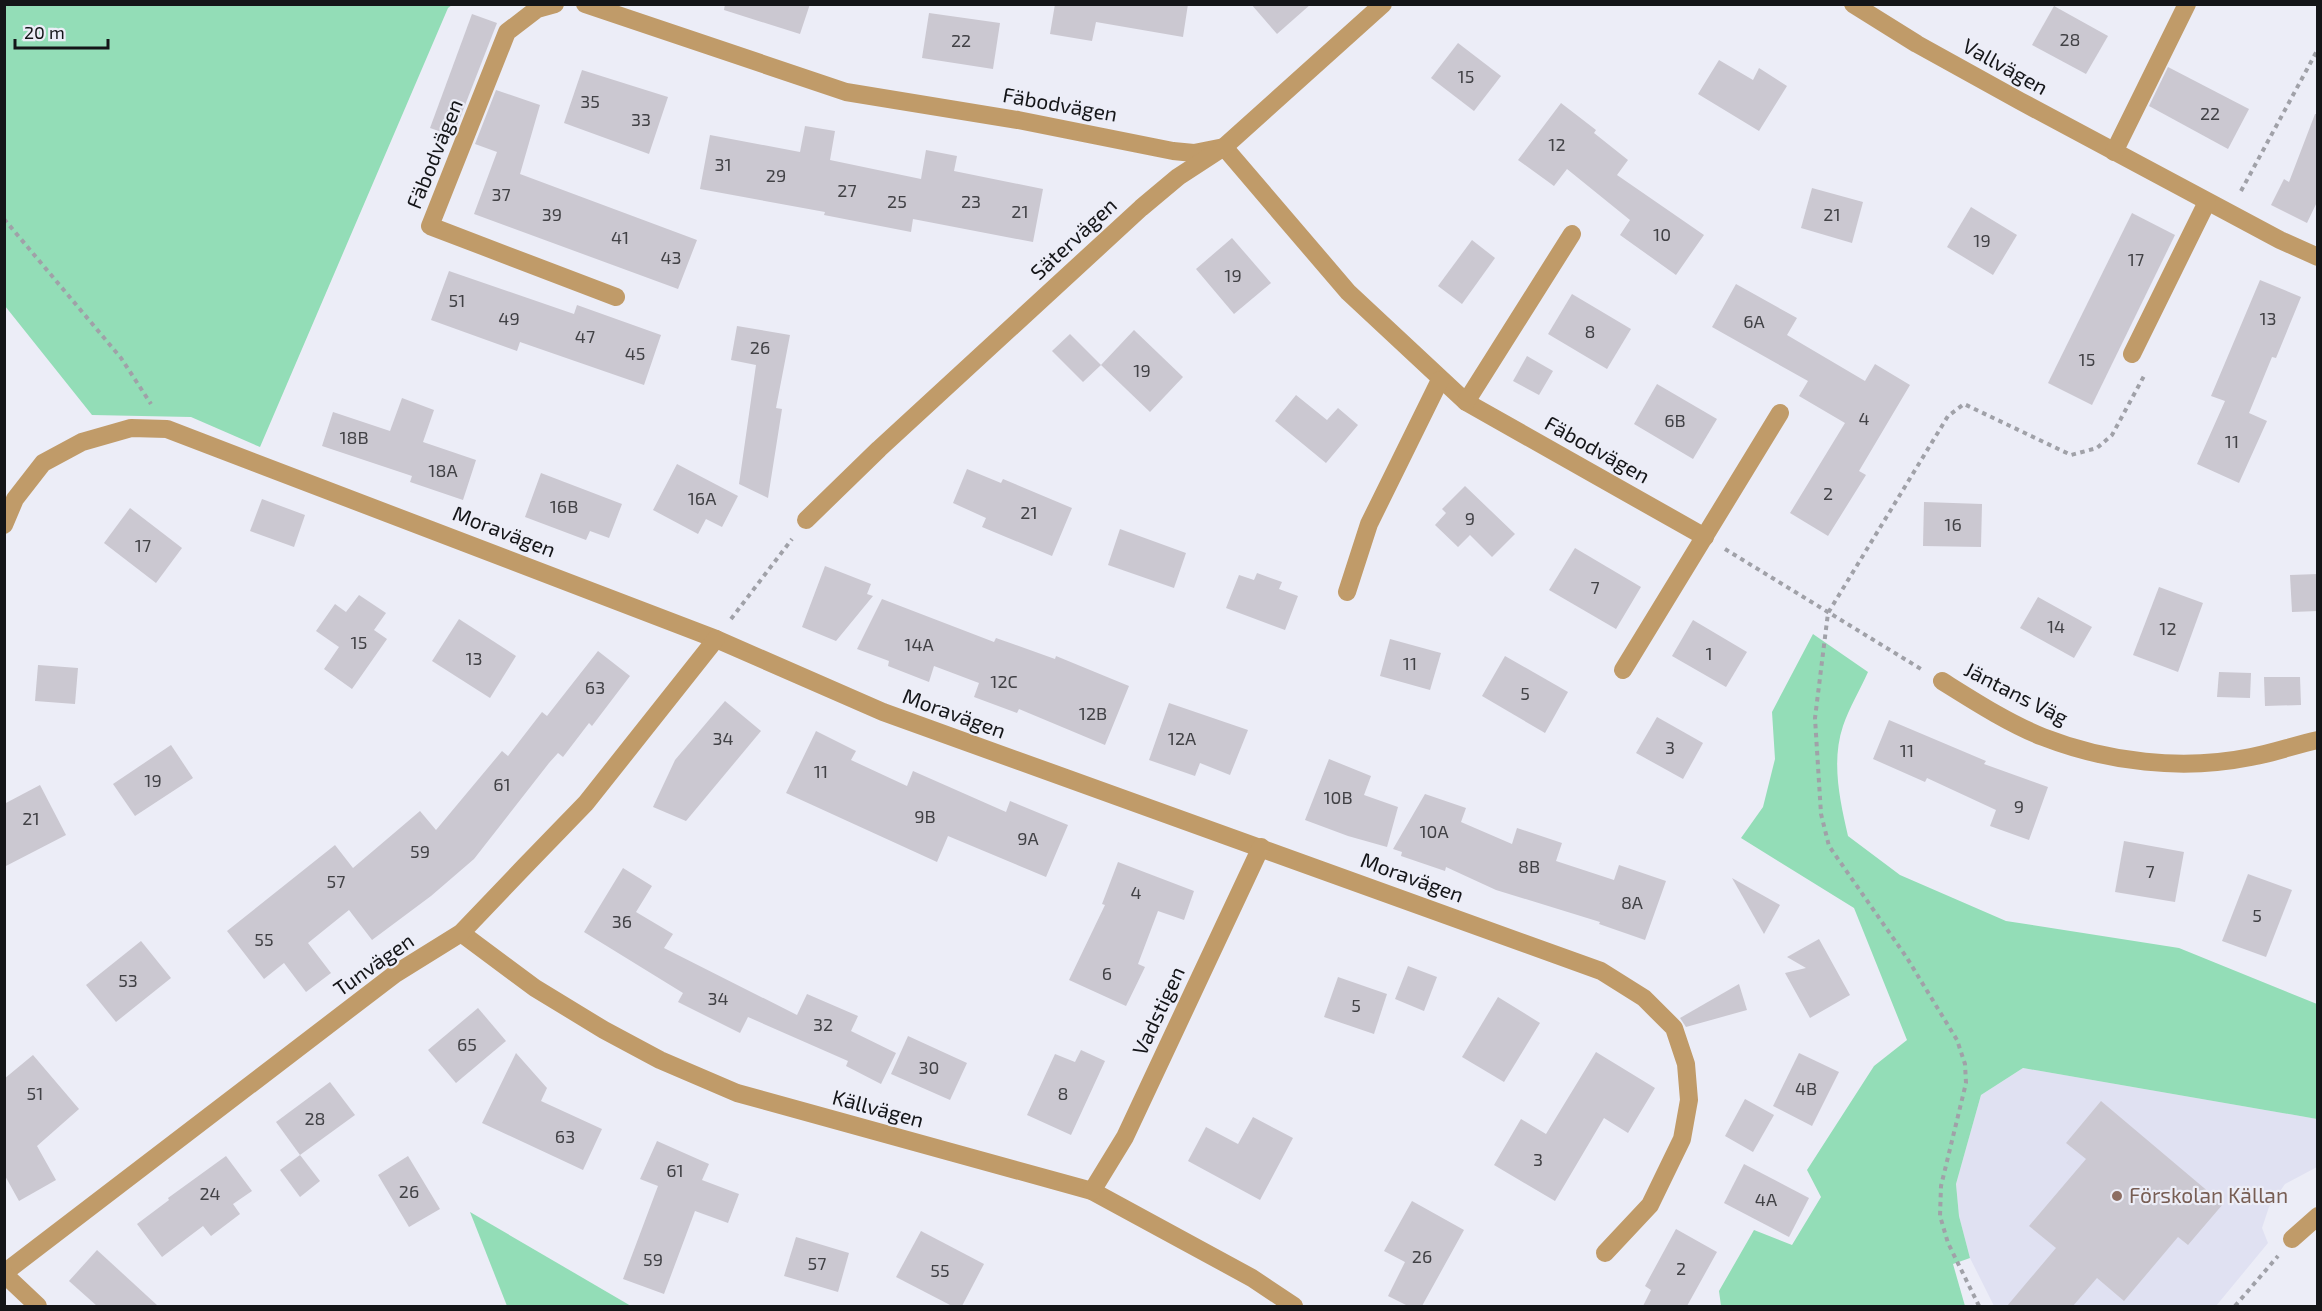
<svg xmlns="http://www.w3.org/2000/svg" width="2322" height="1311" font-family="'Exo 2',sans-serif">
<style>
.built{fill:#e0e1f2}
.green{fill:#93ddb7}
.building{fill:#cbc8d1}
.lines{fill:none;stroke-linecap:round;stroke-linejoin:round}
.path{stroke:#a0a1a8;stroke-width:4;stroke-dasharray:4.5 4.5;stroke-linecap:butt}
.minor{stroke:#c09b69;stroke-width:18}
.education-dot{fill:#8d6e63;stroke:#ecedf7;stroke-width:2}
.labels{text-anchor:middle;stroke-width:4.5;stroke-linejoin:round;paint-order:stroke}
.number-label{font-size:18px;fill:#424246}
.street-label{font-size:21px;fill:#141518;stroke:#ecedf7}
.education-label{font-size:21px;fill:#785e54;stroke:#ecedf7;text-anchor:start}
</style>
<rect width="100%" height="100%" fill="#ecedf7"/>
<polygon class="built" points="2023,1068 2317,1119 2317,1167 2285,1184 2269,1207 2262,1228 2268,1243 2216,1306 1994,1306 1970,1258 1959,1216 1956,1184 1981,1095"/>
<g class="green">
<polygon points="6,5 452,5 448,8 260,447 191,417 92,415 5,306"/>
<path d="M1813,634L1868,672C1860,690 1849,708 1843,726C1831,762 1840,801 1848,836L1900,875L2006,921L2179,948L2317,1004V1119L2023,1068L1981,1095L1956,1184L1959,1216L1970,1258L1953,1264L1965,1306H1721L1719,1291L1754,1230L1792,1245L1821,1197L1807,1170L1874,1066L1907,1040L1854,908L1741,838L1763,807L1775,759L1772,712Z"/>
<polygon points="470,1212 631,1306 507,1306"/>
</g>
<g class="building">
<polygon points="725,4 810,4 800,34 724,10"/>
<polygon points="1055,4 1188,4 1183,37 1096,22 1092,41 1050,34"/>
<polygon points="1251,4 1311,4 1277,34"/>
<polygon points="2054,6 2108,36 2086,74 2032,45"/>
<polygon points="929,13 1000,23 993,69 922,58"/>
<polygon points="472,14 497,23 453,136 430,128"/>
<polygon points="1458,43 1501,76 1474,111 1431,78"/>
<polygon points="1719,60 1753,80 1759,68 1787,86 1759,131 1698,94"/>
<polygon points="2168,67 2249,109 2228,149 2149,106"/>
<polygon points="582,70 668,97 649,154 564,123"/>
<polygon points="496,90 540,105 520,174 697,240 678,289 474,214 497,152 475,144"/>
<polygon points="1561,103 1596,130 1594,133 1628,160 1617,175 1704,235 1676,275 1620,235 1630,220 1567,169 1554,186 1518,160"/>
<polygon points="2315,114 2318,114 2318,200 2307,223 2271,205 2284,179 2289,182"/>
<polygon points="805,126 835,131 830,160 921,179 926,150 957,156 954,171 1043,189 1033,242 913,219 911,232 824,215 825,212 700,189 710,135 800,152"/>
<polygon points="1812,188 1863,202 1852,243 1801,228"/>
<polygon points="1971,207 2017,235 1993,275 1947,247"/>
<polygon points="2132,213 2175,235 2092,405 2048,383"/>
<polygon points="1232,238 1271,283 1234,314 1196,269"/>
<polygon points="1472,240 1495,258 1462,304 1438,286"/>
<polygon points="449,271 574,314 577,305 661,335 644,385 520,342 517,351 431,320"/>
<polygon points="2260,280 2301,297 2276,358 2272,357 2249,413 2267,421 2239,483 2197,464 2225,401 2211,396"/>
<polygon points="1736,284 1797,318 1787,335 1865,381 1875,364 1910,385 1859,471 1866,475 1828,536 1790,513 1845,423 1799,396 1808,381 1712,327"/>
<polygon points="1572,294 1631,329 1607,369 1548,334"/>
<polygon points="737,326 790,335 776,408 782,409 768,498 739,484 756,365 731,360"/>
<polygon points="1134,330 1183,377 1150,412 1101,365"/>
<polygon points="1070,334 1101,365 1083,382 1052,351"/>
<polygon points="1527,356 1553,371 1539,395 1513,381"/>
<polygon points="1657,384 1717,419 1693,459 1634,424"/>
<polygon points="1296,395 1327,420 1338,408 1358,425 1326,463 1275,421"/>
<polygon points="402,398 434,410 423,442 476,460 463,500 410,482 412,476 322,446 333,412 390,431"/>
<polygon points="677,464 738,496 722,527 706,519 698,534 653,510"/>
<polygon points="967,469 1001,483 1003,479 1072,508 1052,556 982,527 986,518 953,503"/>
<polygon points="541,473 622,504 609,538 590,531 586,540 525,517"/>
<polygon points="1465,486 1515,534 1492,557 1470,535 1458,547 1435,525 1446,513 1442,509"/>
<polygon points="262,499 305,515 294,547 250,531"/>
<polygon points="1924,502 1982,504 1981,547 1923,546"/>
<polygon points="130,508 182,548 156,583 104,543"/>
<polygon points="1120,529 1186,553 1174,588 1108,565"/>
<polygon points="1575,548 1641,587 1616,629 1549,590"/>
<polygon points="825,566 871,584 867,594 873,596 836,641 802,627"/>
<polygon points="1257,573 1282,582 1279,589 1298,596 1285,630 1226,608 1239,575 1254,580"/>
<polygon points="2318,574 2318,611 2292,612 2290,575"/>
<polygon points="2159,587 2203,603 2178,672 2133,655"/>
<polygon points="359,595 386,613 374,630 387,639 352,689 324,669 339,647 316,631 335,604 346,612"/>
<polygon points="2038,597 2092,627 2074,658 2020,628"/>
<polygon points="882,599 994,642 996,638 1055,659 1056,656 1129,686 1105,745 1019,709 1017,713 974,697 979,683 934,666 929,682 888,666 889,661 857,649"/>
<polygon points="459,619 516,656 490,698 432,661"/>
<polygon points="1693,620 1747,652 1726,687 1672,656"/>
<polygon points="1390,639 1441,653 1430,690 1380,676"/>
<polygon points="598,651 630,676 592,726 589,723 563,757 558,753 549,763 474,859 431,896 372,940 349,910 308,943 331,973 306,992 284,963 264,979 227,931 335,845 353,868 420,811 436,830 502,751 508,756 542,712 547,716"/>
<polygon points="1505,656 1568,692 1545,733 1482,696"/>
<polygon points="38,665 78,668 75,704 35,701"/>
<polygon points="2219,672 2251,673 2250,698 2217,697"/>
<polygon points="2264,677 2300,677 2301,705 2265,706"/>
<polygon points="725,701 761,731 686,821 653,807 675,760"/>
<polygon points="1169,703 1248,730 1230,775 1200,763 1195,776 1149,760"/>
<polygon points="1657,717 1703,743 1683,779 1636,753"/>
<polygon points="1889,720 1986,761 1984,764 2048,787 2029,840 1990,826 1996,810 1927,778 1925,782 1873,759"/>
<polygon points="816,731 856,751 851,760 907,786 913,771 1006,812 1010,801 1068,825 1046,877 948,836 937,862 786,793"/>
<polygon points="171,745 193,778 135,816 113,784"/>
<polygon points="1329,759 1371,776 1364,795 1398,807 1387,847 1348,836 1305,820"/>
<polygon points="40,785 66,835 4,867 4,804"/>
<polygon points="1425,794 1466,808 1461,822 1512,844 1517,828 1562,843 1556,861 1614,880 1619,865 1666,881 1645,940 1599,924 1600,922 1496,890 1446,867 1445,871 1401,856 1402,852 1393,849"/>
<polygon points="2124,841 2184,852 2175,902 2115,892"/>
<polygon points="1118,862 1194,891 1184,920 1158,911 1138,964 1145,967 1126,1006 1069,980 1105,905 1102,904"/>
<polygon points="623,868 652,886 636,912 673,934 664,948 797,1015 807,994 858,1016 851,1031 896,1053 881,1084 846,1066 848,1061 748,1017 740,1033 678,1002 683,993 584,932"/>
<polygon points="2248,874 2292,890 2266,957 2222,941"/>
<polygon points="1732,878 1780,905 1764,934"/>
<polygon points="1819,939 1850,995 1810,1018 1785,973 1806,968 1787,957"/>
<polygon points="141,941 171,978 116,1022 86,985"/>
<polygon points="1408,966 1437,977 1424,1011 1395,999"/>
<polygon points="1338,977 1387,994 1374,1034 1324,1017"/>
<polygon points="1739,984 1747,1010 1686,1027 1680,1018"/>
<polygon points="1498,997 1540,1023 1504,1082 1462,1057"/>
<polygon points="478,1008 506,1041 456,1083 428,1050"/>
<polygon points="908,1036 967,1063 950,1100 891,1074"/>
<polygon points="1081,1050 1105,1061 1071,1135 1027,1115 1055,1054 1075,1062"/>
<polygon points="1596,1052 1655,1088 1628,1133 1604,1118 1555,1201 1494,1165 1521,1119 1546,1134"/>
<polygon points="516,1053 547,1088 541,1101 602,1129 583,1170 482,1123"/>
<polygon points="1799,1053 1839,1072 1812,1126 1773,1106"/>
<polygon points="33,1055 79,1109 37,1146 56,1180 19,1201 4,1174 4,1079"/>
<polygon points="330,1082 355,1115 300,1155 276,1122"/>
<polygon points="1745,1099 1774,1115 1753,1152 1725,1136"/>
<polygon points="2101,1101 2223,1204 2188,1245 2178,1237 2124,1301 2097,1278 2073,1306 2007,1306 2056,1248 2029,1226 2086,1159 2066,1143"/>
<polygon points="1253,1117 1293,1138 1260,1200 1188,1161 1206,1127 1238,1144"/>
<polygon points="657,1141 709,1164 702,1180 739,1194 728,1223 695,1211 664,1294 623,1279 658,1186 640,1179"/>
<polygon points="300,1155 320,1181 300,1197 280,1170"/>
<polygon points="226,1156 252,1191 233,1204 240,1214 211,1236 203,1226 162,1257 137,1224 169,1200 168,1198"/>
<polygon points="408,1156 440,1209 409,1227 378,1175"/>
<polygon points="1744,1164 1809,1198 1789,1237 1724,1203"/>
<polygon points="1412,1201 1464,1230 1422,1306 1408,1306 1388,1296 1405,1262 1384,1251"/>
<polygon points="1676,1229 1717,1252 1687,1306 1643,1306 1651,1290 1645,1286"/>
<polygon points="921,1231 984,1264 962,1306 952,1306 896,1277"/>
<polygon points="796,1237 849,1253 838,1292 784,1276"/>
<polygon points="97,1250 121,1272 158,1306 97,1306 69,1281"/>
</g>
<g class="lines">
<g class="path">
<polyline points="2241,191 2318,49"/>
<polyline points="4,219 121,358 151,404"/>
<polyline points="1725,549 1921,669"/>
<polyline points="731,619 792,539"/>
<polyline points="1979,1306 1948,1243 1940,1216 1941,1186 1966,1083 1965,1064 1957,1040 1907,958 1829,846 1821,814 1815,718 1828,613 1948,416 1964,404 2071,455 2097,448 2112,435 2144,376"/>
<polyline points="2235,1306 2278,1256"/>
</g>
<g class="minor">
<polyline points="555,4 537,9 507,32 430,226 616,297"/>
<polyline points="585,4 846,92 1018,120 1173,151 1194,153 1224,147 1348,292 1466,402 1705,537"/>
<polyline points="1853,4 1917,44 2020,101 2280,240 2318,257"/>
<polyline points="2114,152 2187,4"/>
<polyline points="2132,354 2207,202"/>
<polyline points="1466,402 1572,234"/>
<polyline points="806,520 879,449 1141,208 1178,177 1224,147 1383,4"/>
<polyline points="4,525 15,499 43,463 82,442 131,428 167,429 716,639 883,712 1601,971 1644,998 1674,1028 1686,1064 1689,1100 1682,1139 1650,1205 1605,1253"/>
<polyline points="1347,592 1369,524 1440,380"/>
<polyline points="1623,670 1780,413"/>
<path d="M1942,681C1974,701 2008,723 2043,737C2107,762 2182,771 2251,757C2273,753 2295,745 2318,740"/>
<polyline points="461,933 535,988 604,1030 660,1060 737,1093 1092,1191 1252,1278 1294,1306"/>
<polyline points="1092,1191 1125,1137 1261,847"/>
<polyline points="2292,1239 2318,1216"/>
<polyline points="4,1273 395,974 461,933 524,867 586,803 716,639"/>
<polyline points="4,1274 38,1306"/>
</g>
</g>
<circle class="education-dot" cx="2117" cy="1196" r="6"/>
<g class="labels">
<g class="number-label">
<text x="2070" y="46">28</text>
<text x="961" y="47">22</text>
<text x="1466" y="83">15</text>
<text x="590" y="108">35</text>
<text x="2210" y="120">22</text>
<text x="641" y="126">33</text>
<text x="1557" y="151">12</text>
<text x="723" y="171">31</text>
<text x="776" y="182">29</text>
<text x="847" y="197">27</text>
<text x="501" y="201">37</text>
<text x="897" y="208">25</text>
<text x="971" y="208">23</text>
<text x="1020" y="218">21</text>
<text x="552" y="221">39</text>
<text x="1832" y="221">21</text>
<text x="1662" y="241">10</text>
<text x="620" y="244">41</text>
<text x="1982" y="247">19</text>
<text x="671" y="264">43</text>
<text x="2136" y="266">17</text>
<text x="1233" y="282">19</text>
<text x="457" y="307">51</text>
<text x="509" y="325">49</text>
<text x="2268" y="325">13</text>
<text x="1754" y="328">6A</text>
<text x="1590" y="338">8</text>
<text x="585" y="343">47</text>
<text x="760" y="354">26</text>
<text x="635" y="360">45</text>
<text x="2087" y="366">15</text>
<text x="1142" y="377">19</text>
<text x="1864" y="425">4</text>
<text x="1675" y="427">6B</text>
<text x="354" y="444">18B</text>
<text x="2232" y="448">11</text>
<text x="443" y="477">18A</text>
<text x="1828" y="500">2</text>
<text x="702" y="505">16A</text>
<text x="564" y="513">16B</text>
<text x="1029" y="519">21</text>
<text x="1470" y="525">9</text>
<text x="1953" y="531">16</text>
<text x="143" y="552">17</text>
<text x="1595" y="594">7</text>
<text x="2056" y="633">14</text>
<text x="2168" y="635">12</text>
<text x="359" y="649">15</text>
<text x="919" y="651">14A</text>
<text x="1709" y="660">1</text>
<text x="474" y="665">13</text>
<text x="1410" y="670">11</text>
<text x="1004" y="688">12C</text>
<text x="595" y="694">63</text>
<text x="1525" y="700">5</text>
<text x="1093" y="720">12B</text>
<text x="723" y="745">34</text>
<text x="1182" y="745">12A</text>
<text x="1670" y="754">3</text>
<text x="1907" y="757">11</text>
<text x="821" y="778">11</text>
<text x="153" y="787">19</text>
<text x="502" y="791">61</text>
<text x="1338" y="804">10B</text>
<text x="2019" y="813">9</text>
<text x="925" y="823">9B</text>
<text x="31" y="825">21</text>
<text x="1434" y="838">10A</text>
<text x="1028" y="845">9A</text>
<text x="420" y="858">59</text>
<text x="1529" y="873">8B</text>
<text x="2150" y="878">7</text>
<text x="336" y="888">57</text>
<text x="1136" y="899">4</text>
<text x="1632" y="909">8A</text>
<text x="2257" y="922">5</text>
<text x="622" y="928">36</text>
<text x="264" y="946">55</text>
<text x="1107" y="980">6</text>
<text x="128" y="987">53</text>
<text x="718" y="1005">34</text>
<text x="1356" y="1012">5</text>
<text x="823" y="1031">32</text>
<text x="467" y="1051">65</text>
<text x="929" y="1074">30</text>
<text x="1806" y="1095">4B</text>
<text x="35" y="1100">51</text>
<text x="1063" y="1100">8</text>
<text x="315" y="1125">28</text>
<text x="565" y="1143">63</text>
<text x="1538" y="1166">3</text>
<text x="675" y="1177">61</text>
<text x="409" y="1198">26</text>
<text x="210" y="1200">24</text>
<text x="1766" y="1206">4A</text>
<text x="1422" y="1263">26</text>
<text x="653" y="1266">59</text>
<text x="817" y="1270">57</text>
<text x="1681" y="1275">2</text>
<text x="940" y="1277">55</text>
</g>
<g class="street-label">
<text transform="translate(2005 67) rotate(29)" y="7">Vallvägen</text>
<text transform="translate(1060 105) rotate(10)" y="7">Fäbodvägen</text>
<text transform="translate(435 154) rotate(-68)" y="7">Fäbodvägen</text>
<text transform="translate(1074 239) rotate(-43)" y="7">Sätervägen</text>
<text transform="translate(1597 450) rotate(29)" y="7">Fäbodvägen</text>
<text transform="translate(504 532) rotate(21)" y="7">Moravägen</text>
<text transform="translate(2016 694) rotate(27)" y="7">Jäntans Väg</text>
<text transform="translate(954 714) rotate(20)" y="7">Moravägen</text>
<text transform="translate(1412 878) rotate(20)" y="7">Moravägen</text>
<text transform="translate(374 965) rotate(-35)" y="7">Tunvägen</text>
<text transform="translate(1159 1011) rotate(-65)" y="7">Vadstigen</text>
<text transform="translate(878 1109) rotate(15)" y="7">Källvägen</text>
</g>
<g class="education-label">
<text x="2129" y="1203">Förskolan Källan</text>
</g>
</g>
<rect width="2322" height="1311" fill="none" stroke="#141518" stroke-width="12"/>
<path d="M15 39v9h93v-9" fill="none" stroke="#141518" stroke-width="3"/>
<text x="24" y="39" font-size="18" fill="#141518" stroke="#ecedf7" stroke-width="4.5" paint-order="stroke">20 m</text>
</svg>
